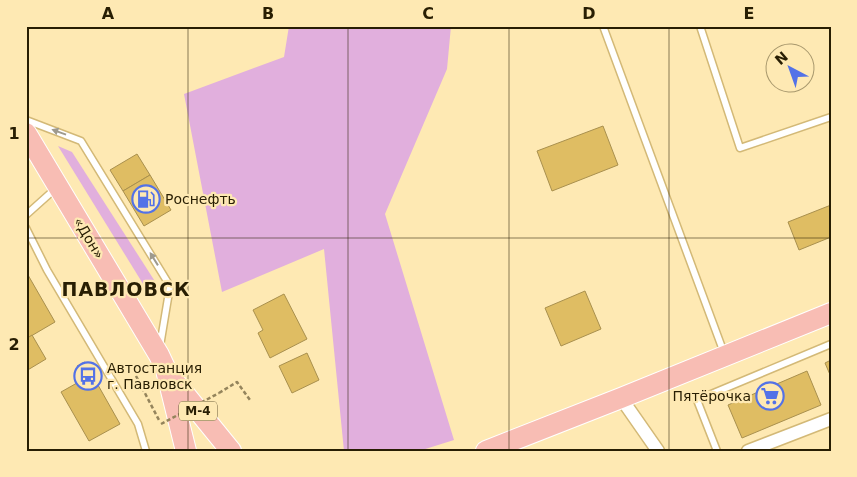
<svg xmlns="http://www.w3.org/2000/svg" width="857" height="477" font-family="'DejaVu Sans',sans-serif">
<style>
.green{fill:#e1afdd}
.building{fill:#dfbd63;stroke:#a9904e}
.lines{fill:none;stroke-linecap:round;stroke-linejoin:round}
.service-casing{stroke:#d3b977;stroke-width:9}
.minor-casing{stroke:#d3b977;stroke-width:15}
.primary-casing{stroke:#fff;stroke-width:22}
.path{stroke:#94845c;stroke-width:2.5;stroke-dasharray:4 2.5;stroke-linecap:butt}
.service{stroke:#fff;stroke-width:6}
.minor{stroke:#fff;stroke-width:12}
.primary{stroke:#f8bdb4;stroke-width:20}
.path-bridge{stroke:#94845c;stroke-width:2.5;stroke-dasharray:4 2.5;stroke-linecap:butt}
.oneway{fill:#9e9a8e}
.grid{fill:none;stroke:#281e03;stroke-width:1;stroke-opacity:0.55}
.labels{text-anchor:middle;stroke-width:4.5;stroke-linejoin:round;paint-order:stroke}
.shield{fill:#fee9b3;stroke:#685b38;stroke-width:1}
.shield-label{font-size:12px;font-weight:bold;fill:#281e03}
.poi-label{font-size:14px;fill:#281e03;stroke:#fee9b3;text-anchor:start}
.street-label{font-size:14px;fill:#281e03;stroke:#fee9b3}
.district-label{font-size:19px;font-weight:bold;letter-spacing:1px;fill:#281e03;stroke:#fee9b3}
.neatline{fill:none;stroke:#281e03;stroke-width:2}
.grid-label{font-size:16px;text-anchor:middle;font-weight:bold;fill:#281e03}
</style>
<rect width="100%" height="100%" fill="#fee9b3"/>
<g class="green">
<polygon points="289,26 451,26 447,69 385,214 454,440 419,451 344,451 324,249 222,292 184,94 284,57"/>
<polygon points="58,146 72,152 156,283 148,292"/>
</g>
<g class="building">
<polygon points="603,126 618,165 552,191 537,151"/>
<polygon points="137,154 150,175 123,191 110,170"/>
<polygon points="150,175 171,210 144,226 123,191"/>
<polygon points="831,205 831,237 799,250 788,222"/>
<polygon points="28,275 55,322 26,339 26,276"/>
<polygon points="585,291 601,329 561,346 545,308"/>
<polygon points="284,294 307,339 270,358 258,333 263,330 253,310"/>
<polygon points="32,335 46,359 26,371 26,339"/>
<polygon points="307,353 319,380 292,393 279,366"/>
<polygon points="831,360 831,377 825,363"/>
<polygon points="85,362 120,424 89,441 61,392 84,379 77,366"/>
<polygon points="807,371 821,405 742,438 728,405"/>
</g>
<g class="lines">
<g class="service-casing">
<g id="service">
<polyline points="603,26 724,353"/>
<polyline points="700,26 740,148 831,117"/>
<polyline points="26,120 81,141 170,286 160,346"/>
<polyline points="26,215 55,189"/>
<polyline points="26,228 47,270 138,424 146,451"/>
<polyline points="717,451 697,400 831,344"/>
</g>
</g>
<g class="minor-casing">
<g id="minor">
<polyline points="621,398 658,451"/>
<polyline points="748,451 831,419"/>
</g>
</g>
<g class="primary-casing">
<g id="primary">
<polyline points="26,133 159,355 166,370 186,451"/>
<polyline points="170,376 231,451"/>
<polyline points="486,451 621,398 831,313"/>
</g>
</g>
<g class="path">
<polyline points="136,376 160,422"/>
<polyline points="219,393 237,382 250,400"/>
</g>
<use href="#service" class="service"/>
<use href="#minor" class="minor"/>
<use href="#primary" class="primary"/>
<polyline class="path-bridge" points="161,424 219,393"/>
</g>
<defs><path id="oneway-solid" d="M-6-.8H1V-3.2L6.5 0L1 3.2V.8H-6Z" transform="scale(1.25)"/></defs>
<g class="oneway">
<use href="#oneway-solid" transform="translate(59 132) rotate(-160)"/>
<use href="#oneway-solid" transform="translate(154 259) rotate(-122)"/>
</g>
<path class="grid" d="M188,26V451M348,26V451M509,26V451M669,26V451M26,238H831"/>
<defs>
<g id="fuel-ring" transform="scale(1.4375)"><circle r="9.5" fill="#fee9b3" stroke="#5372e7" stroke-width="1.5"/><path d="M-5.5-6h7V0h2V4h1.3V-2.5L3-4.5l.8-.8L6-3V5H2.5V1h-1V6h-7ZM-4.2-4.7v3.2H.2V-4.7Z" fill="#5372e7"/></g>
<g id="bus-ring" transform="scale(1.4375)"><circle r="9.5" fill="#fee9b3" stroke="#5372e7" stroke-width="1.5"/><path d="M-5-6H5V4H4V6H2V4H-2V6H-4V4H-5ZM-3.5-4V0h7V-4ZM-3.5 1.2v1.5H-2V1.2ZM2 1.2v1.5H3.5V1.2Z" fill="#5372e7"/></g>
<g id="supermarket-ring" transform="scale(1.4375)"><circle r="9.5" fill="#fee9b3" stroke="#5372e7" stroke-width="1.5"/><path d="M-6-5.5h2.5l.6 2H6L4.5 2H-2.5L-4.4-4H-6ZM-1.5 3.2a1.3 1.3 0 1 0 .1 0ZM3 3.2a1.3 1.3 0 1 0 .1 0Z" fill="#5372e7"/></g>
</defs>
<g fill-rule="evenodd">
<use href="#fuel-ring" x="146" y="199"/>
<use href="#bus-ring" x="88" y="376"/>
<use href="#supermarket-ring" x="770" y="396"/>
</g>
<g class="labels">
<rect class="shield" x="179" y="401.5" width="38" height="19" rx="4"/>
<g class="shield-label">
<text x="198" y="415">М-4</text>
</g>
<g class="poi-label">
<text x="165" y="204">Роснефть</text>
<text x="107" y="373">Автостанция<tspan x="107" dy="16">г. Павловск</tspan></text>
<text x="751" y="401" text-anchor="end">Пятёрочка</text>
</g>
<g class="street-label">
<text transform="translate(89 238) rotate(59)" y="5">«Дон»</text>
</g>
<g class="district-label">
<text x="126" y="296">ПАВЛОВСК</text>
</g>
</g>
<rect width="857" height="477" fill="none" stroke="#fee9b3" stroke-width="55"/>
<g transform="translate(790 68) rotate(319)"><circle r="24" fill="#fee9b3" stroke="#a8986d"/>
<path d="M0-4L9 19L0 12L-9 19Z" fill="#5372e7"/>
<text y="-8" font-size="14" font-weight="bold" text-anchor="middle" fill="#281e03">N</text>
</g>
<rect x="28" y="28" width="802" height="422" class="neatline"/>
<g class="grid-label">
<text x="108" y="19">A</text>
<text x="268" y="19">B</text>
<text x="428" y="19">C</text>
<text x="589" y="19">D</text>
<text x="749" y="19">E</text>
<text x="14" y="139">1</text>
<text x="14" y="350">2</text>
</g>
</svg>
